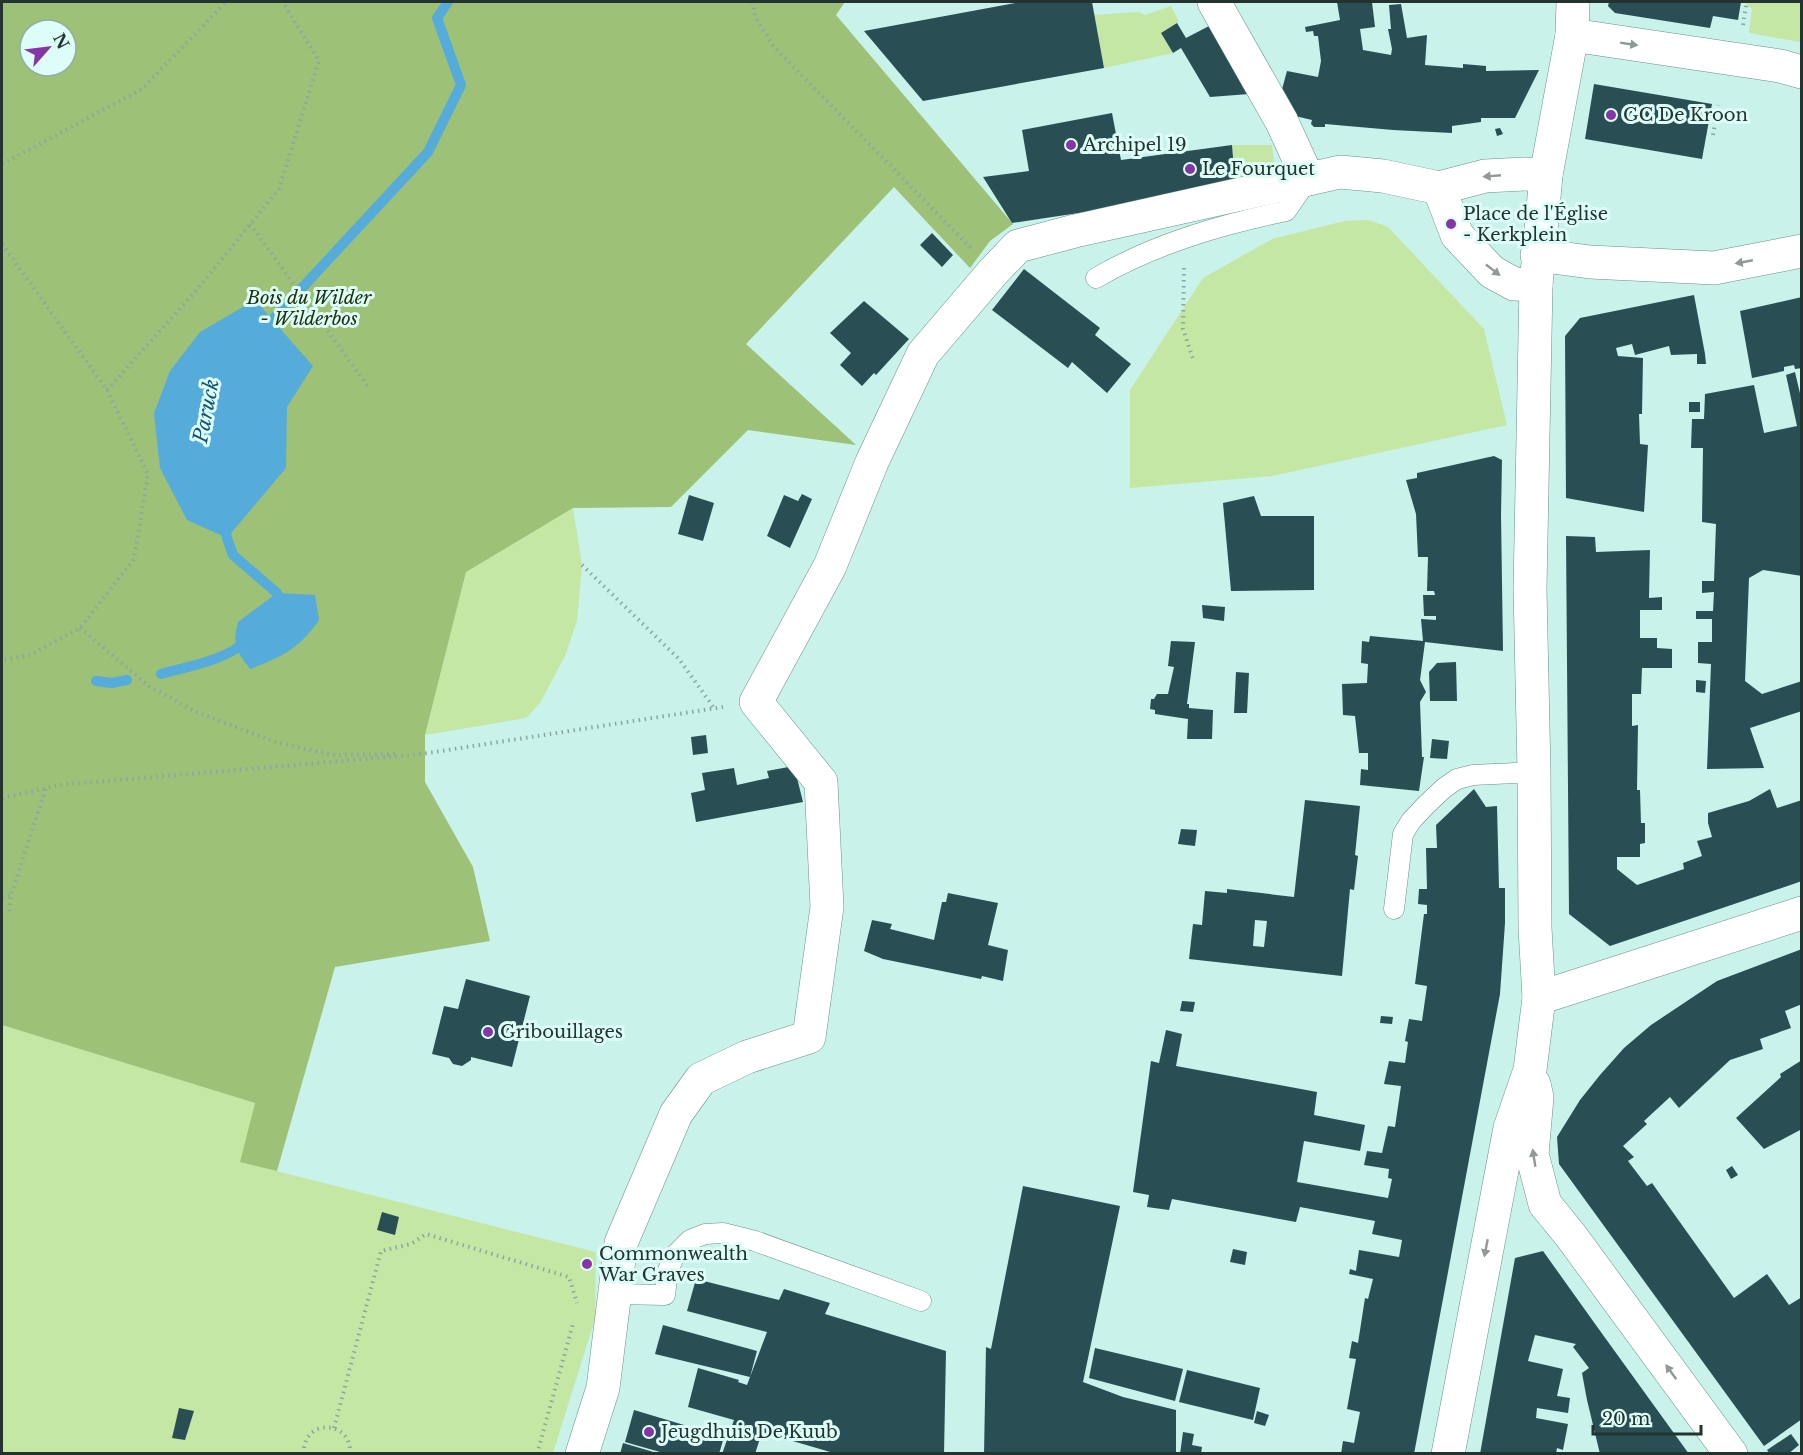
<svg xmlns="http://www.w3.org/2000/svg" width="1803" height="1455" font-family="'Libre Baskerville',serif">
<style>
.green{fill:#c5e7a4}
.forest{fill:#9dc176;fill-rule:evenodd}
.water{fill:#55abda}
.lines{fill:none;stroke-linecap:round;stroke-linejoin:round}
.stream{stroke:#55abda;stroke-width:10}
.building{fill:#294f55;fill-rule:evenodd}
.service-casing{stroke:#699089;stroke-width:21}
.minor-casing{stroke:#699089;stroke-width:34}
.path{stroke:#88a8a2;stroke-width:4;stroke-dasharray:1.5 4.5;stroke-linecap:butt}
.service{stroke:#fff;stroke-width:20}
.minor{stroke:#fff;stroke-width:33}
.oneway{fill:#919998}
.poi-dot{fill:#8535a5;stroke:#dcfef7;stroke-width:2}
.labels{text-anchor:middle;stroke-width:6;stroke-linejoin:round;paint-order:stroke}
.poi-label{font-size:18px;fill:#233330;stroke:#dcfef7;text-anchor:start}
.park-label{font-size:18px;font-style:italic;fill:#223011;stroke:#dcfef7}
.water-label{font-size:20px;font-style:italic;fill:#115475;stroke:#dcfef7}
</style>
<rect width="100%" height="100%" fill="#c8f2ea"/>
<g class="green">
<polygon points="1746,2 1801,2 1800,42 1749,33 1752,9 1746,5"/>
<polygon points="1171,6 1179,22 1161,33 1173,53 1104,68 1094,15 1139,12 1145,15"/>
<polygon points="1232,145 1272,145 1275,173 1235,182"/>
<polygon points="1369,220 1388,227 1484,329 1507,425 1272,476 1130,488 1130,390 1203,278 1272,239 1345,221"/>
<polygon points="573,508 582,565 577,620 565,656 540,703 526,718 425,735 466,572"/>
<polygon points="2,1025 255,1103 241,1162 596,1252 595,1319 553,1453 2,1453"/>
</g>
<path class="forest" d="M2,2H845L836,15L1013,224L990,241L970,268L894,187L746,344L856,445L748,430L671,507L573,508L466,572L425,735V782L473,867L490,941L335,967L277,1171L240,1162L255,1103L2,1025ZM30,30H66V66H30Z"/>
<g class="water">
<polygon points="255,300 313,366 287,407 286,468 227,538 187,520 160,468 154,413 170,371 200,332"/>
<path d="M277,593L315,595L319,620C298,650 283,656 250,669C236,650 232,645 238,622Z"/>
</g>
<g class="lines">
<g class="stream">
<polyline points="263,330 428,152 461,85 437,18 448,2"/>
<polyline points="225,524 227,538 233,555 277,593 281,606"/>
<path d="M161,674C190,666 223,661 247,641"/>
<polyline points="96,681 112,683 127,680"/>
</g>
</g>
<g class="building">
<polygon points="1021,2 1092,2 1104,68 923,101 864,31"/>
<polygon points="1337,2 1372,2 1375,27 1360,29 1363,50 1391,55 1392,49 1388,29 1391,29 1389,5 1401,4 1407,38 1427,35 1425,65 1463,68 1463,64 1486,66 1486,71 1539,70 1515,118 1481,118 1481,122 1452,126 1452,133 1393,130 1325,124 1325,127 1314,127 1311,124 1312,120 1295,116 1281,93 1287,71 1318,77 1321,61 1318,36 1314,36 1313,31 1306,32 1305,27 1340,20"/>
<polygon points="1609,2 1741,2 1738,20 1713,16 1710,28 1615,13 1608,6"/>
<polygon points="1177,23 1186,38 1211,25 1249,94 1210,97 1181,48 1173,53 1161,33"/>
<polygon points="1594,84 1712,104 1702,159 1585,139"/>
<polygon points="1112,113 1121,160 1232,145 1235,182 1151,202 1012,223 983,177 1029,171 1022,130"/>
<polygon points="1500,128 1503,134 1497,136 1495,129"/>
<polygon points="932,233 953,255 942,267 920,245"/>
<polygon points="1024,269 1100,328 1095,335 1131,364 1107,393 1072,362 1068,368 992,310"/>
<polygon points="1694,295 1705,354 1706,364 1697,364 1697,354 1671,355 1669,346 1635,355 1632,344 1616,348 1618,356 1643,358 1642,414 1639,414 1640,444 1648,445 1644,512 1566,498 1565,336 1580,318"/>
<polygon points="1802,297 1802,368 1795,369 1794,365 1784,367 1784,371 1752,378 1740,311"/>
<polygon points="864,301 909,339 876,375 874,373 862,386 840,365 851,353 830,333"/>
<polygon points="1795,372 1802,402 1802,576 1763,570 1749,578 1745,681 1762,694 1802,681 1802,711 1750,728 1764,768 1707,769 1711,664 1698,663 1698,642 1712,642 1712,619 1696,619 1696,611 1713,611 1714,592 1702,593 1702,581 1714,581 1716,524 1702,522 1703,448 1691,448 1692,419 1704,419 1705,394 1754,385 1764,433 1797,426 1786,375"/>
<rect x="1689" y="402" width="11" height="10"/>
<polygon points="1494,456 1502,460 1501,515 1503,651 1425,642 1420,680 1426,692 1420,702 1422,757 1424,757 1419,791 1360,785 1361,769 1368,770 1368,753 1359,753 1355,716 1343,715 1342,684 1367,683 1368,664 1361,663 1362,641 1369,642 1370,636 1423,641 1421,619 1436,620 1436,616 1424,616 1423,595 1435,595 1434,591 1427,591 1428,557 1418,557 1416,514 1406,480 1417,478 1417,473"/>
<polygon points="802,494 812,499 790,548 767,536 784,495 798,501"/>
<polygon points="689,495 714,503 703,541 678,534"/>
<polygon points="1254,496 1261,516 1314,516 1314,590 1231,591 1223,503"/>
<polygon points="1566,536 1595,537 1596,552 1650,550 1649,598 1662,597 1662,610 1640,610 1640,638 1657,638 1657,648 1672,649 1672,668 1642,668 1641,694 1632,694 1632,726 1638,725 1637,790 1640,790 1641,823 1645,823 1645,843 1640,844 1640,857 1617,857 1617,869 1637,885 1684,869 1683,863 1702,856 1697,841 1712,837 1708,823 1708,813 1749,801 1770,789 1777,808 1802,800 1802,881 1610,946 1569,914"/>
<polygon points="1202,605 1225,607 1224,621 1203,618"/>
<polygon points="1171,641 1195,642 1187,704 1189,704 1189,708 1213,710 1212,739 1187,739 1188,719 1155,714 1155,710 1150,709 1151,699 1154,699 1157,694 1168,694 1174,667 1168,666"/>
<polygon points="1456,662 1457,701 1430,701 1429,672 1437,663"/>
<polygon points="1236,672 1249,673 1247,713 1234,713"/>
<polygon points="1696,680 1706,681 1705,693 1696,692"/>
<polygon points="706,735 708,753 693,755 691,737"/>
<polygon points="1432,739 1449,741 1447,759 1430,758"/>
<polygon points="794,766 803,802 696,822 691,793 705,790 702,773 734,768 737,785 769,778 767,771"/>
<polygon points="1474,789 1486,807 1497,806 1499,888 1505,888 1505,923 1500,994 1414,1454 1341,1454 1343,1441 1354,1443 1360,1412 1347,1409 1356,1359 1349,1358 1352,1341 1358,1343 1365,1298 1368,1299 1373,1279 1349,1274 1350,1269 1356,1271 1359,1250 1399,1257 1402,1240 1372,1234 1375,1221 1300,1207 1296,1222 1172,1199 1169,1210 1147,1207 1149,1195 1133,1192 1151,1061 1159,1063 1166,1030 1182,1034 1176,1066 1317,1092 1314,1115 1365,1125 1360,1151 1304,1141 1297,1182 1388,1198 1392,1179 1388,1178 1389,1169 1364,1165 1367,1151 1382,1153 1388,1126 1395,1127 1401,1086 1384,1084 1389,1061 1405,1063 1408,1042 1405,1041 1409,1019 1422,1021 1427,986 1415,984 1424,914 1427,914 1427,905 1418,904 1419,889 1427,889 1426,848 1437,848 1436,825"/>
<path d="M1305,800L1360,806L1355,855L1358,856L1354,890L1350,889L1342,976L1189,959L1193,924L1202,925L1205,891L1227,893V889L1294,897ZM1255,920L1267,921L1264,947L1253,946Z"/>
<polygon points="1181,829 1197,830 1195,846 1178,844"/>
<polygon points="948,893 998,903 988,945 1008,950 1003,981 982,976 981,979 883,959 864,951 872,920 892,924 890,929 934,940 942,902 946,902"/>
<polygon points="1802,949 1802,1004 1785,1011 1791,1028 1760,1039 1763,1049 1730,1060 1679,1108 1670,1097 1644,1121 1647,1124 1623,1146 1634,1157 1628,1161 1647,1186 1652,1183 1734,1298 1767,1274 1789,1305 1802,1297 1802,1419 1764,1446 1559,1164 1557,1137 1580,1100 1600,1075 1624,1048 1651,1025 1717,981"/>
<polygon points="466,979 530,996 512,1067 471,1057 471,1060 462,1066 453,1064 449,1058 432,1054 444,1006 458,1009"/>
<polygon points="1182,1001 1195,1002 1193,1012 1180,1011"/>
<polygon points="1381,1016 1393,1017 1392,1024 1380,1023"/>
<polygon points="1802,1060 1802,1129 1764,1149 1736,1118 1781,1077 1780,1074"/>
<polygon points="1732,1166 1738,1175 1731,1179 1726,1170"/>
<polygon points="1023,1186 1120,1206 1083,1382 1123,1397 1176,1410 1176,1454 984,1454 986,1347 991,1349"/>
<polygon points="382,1212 399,1217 395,1235 377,1230"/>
<polygon points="1233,1249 1247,1252 1245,1265 1230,1262"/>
<polygon points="1543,1251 1598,1328 1689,1454 1600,1454 1587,1400 1582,1373 1589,1368 1573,1347 1576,1344 1535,1335 1528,1361 1563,1369 1557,1396 1570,1398 1568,1413 1537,1408 1536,1418 1568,1424 1563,1450 1557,1448 1556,1454 1480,1454 1515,1258"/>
<polygon points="696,1279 779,1300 784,1289 830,1303 825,1314 946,1351 944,1454 837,1454 762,1432 755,1454 722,1454 734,1420 688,1407 698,1368 739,1380 738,1382 747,1385 750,1377 655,1354 663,1325 757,1351 750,1377 767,1332 687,1311"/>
<polygon points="1095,1348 1183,1369 1175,1401 1089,1378"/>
<polygon points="1187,1370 1260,1388 1253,1420 1179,1402"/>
<polygon points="179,1408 194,1411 185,1440 172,1438"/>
<polygon points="634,1410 724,1437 719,1454 667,1454 625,1442"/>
<polygon points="1257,1411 1269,1415 1265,1426 1254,1423"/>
<polygon points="1183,1432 1194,1434 1192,1445 1202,1447 1201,1454 1180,1454"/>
<polygon points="1791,1434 1799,1445 1788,1454 1770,1454 1767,1450"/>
<polygon points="623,1443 657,1453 657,1454 620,1454"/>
</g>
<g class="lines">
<g class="service-casing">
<g id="service">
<path d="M1096,278C1154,244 1220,225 1286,211L1308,179"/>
<polyline points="1394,909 1403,834 1411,821 1426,805 1444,788 1457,779 1473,775 1534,772"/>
<polyline points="615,1294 665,1295 668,1270 675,1255 690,1240 705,1234 723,1233 755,1241 921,1301"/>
</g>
</g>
<g class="minor-casing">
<g id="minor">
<polyline points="1214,2 1282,122 1308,179"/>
<polyline points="1572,35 1780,66 1802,72"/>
<polyline points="1439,188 1457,235 1492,272 1514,284 1536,285"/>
<polyline points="1537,255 1590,262 1714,268 1802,251"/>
<polyline points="1539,998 1802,913"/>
<polyline points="1534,1084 1537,1097 1532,1154 1545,1204 1571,1236 1731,1454"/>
<polyline points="582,1454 603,1388 621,1243 676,1114 701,1079 747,1057 809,1037 827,907 821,782 756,702 830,566 872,462 923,354 993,272 1018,246 1075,231 1340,172 1383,176 1439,188 1485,176 1524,174 1546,175"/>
<polyline points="1448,1454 1510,1128 1530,1070 1539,998 1535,928 1534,772 1530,589 1536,285 1546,175 1572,35 1573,2"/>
</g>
</g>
<g class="path">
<polyline points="752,2 756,18 774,47 971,248"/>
<polyline points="1743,25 1746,5"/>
<polyline points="1713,135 1718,105"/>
<polyline points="2,163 6,162 142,89 226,2"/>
<polyline points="250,224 370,389"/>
<polyline points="2,244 107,390 148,474 134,559 80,628 30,655 2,660"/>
<polyline points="1184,268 1183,329 1194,362"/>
<polyline points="107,390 194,293 279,189 319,61 283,2"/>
<polyline points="582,565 679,659 714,708"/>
<polyline points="80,628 149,686 194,711 272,741 333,755 398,754"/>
<polyline points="2,798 61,785 422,754 723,707"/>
<polyline points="2,897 11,895"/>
<polyline points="9,911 11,895 46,788"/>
<polyline points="334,1428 381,1251 411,1244 426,1234 569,1277 577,1303"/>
<path d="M304,1454C302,1418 352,1419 350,1454"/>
<polyline points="537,1454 573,1324"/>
</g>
<use href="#service" class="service"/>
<use href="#minor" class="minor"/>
</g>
<defs><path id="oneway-solid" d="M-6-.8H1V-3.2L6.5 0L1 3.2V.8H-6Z" transform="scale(1.5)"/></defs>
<g class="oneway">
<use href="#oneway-solid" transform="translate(1629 44) rotate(9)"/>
<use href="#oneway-solid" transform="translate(1492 176) rotate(175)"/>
<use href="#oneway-solid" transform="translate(1744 262) rotate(169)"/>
<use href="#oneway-solid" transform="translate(1493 270) rotate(38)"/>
<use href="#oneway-solid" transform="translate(1534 1158) rotate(-99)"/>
<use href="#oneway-solid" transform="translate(1486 1248) rotate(101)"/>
<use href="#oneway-solid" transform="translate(1671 1372) rotate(-126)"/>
</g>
<g class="poi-dot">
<circle cx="1611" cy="115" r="6"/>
<circle cx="1071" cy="145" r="6"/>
<circle cx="1190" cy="169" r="6"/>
<circle cx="1451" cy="224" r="6"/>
<circle cx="488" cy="1032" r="6"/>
<circle cx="587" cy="1264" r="6"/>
<circle cx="649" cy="1432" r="6"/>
</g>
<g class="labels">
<g class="poi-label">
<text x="1623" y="121">GC De Kroon</text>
<text x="1083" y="151">Archipel 19</text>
<text x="1202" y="175">Le Fourquet</text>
<text x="1463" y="220">Place de l'Église<tspan x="1463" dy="21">- Kerkplein</tspan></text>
<text x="500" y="1038">Gribouillages</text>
<text x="599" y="1260">Commonwealth<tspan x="599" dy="21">War Graves</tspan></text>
<text x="661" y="1438">Jeugdhuis De Kuub</text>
</g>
<g class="park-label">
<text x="309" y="304">Bois du Wilder<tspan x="309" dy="21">- Wilderbos</tspan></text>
</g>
<g class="water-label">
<text transform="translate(206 411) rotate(-79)" y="7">Paruck</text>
</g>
</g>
<rect width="1803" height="1455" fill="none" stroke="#233330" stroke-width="6"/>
<g transform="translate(48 48) rotate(62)"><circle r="28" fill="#dcfef7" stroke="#92ada7" stroke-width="1.5"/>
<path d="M0-4.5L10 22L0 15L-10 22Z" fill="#8535a5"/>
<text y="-9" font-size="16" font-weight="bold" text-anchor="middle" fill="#233330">N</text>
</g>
<path d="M1593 1425v9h108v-9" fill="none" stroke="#233330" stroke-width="3"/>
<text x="1602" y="1425" font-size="18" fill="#233330" stroke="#dcfef7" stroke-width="4.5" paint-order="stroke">20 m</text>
</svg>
